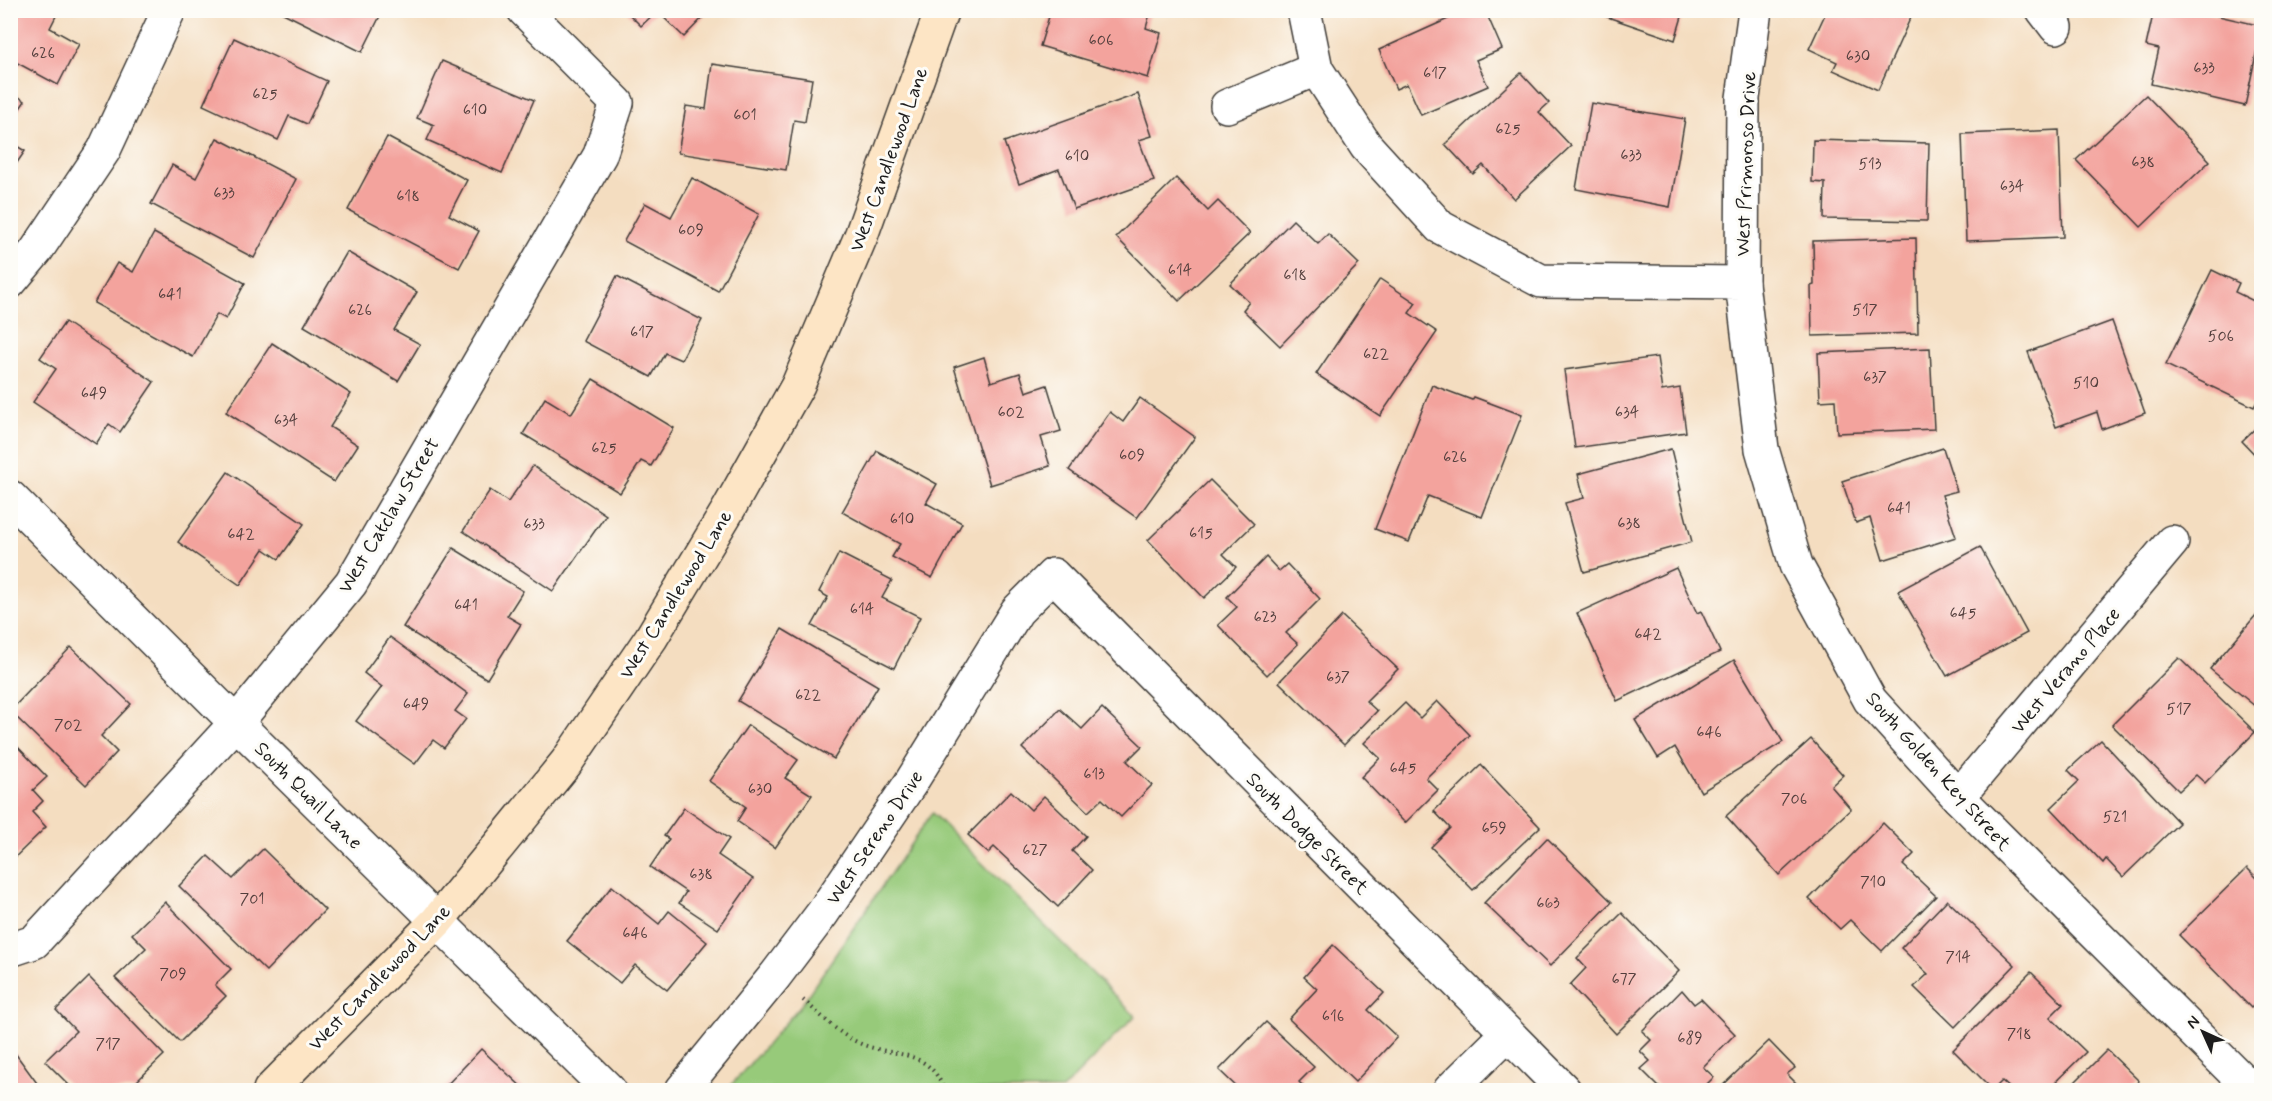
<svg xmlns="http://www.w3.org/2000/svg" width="2272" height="1101" font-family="Mynerve,sans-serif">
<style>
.green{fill:#97ca7a;stroke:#5a734b;stroke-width:1.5}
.building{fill:#f3a39d}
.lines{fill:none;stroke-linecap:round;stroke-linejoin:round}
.street-casing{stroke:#3c3935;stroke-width:36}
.secondary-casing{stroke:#3c3935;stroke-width:36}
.path{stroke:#3c3935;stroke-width:4;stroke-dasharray:1.5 4.5;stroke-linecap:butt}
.street{stroke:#fff;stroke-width:33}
.secondary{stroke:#fde5c5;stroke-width:33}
.labels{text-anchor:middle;stroke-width:6;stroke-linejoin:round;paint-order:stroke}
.number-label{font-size:16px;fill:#523e3c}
.street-label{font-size:20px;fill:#1c1c1c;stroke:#fdfcf7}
</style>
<rect width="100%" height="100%" fill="#fdfcf7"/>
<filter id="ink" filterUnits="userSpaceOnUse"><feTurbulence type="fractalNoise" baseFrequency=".0167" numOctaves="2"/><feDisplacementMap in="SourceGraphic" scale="12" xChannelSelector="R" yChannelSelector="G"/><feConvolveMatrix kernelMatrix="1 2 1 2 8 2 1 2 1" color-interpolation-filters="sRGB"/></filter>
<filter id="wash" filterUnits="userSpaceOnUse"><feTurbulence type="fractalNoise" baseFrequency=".008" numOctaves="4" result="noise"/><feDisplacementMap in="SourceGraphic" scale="24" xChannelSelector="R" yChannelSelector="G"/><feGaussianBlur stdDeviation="1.35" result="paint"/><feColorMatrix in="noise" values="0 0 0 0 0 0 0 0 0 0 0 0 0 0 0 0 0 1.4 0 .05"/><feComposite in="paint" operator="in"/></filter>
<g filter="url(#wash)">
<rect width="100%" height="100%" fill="#f4ddc0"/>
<polygon class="green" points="932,813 1135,1016 1062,1090 727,1090 801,1005"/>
<g id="blocks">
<g class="building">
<polygon points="10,10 59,10 50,28 79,44 58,85 10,59"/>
<polygon points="277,10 383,10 362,52"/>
<polygon points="625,10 710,10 684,37 657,11 641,26"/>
<polygon points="1051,10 1151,10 1146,28 1161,33 1148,78 1040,46"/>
<polygon points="1468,10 1485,10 1502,49 1476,60 1488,86 1421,115 1407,84 1396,89 1379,50"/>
<polygon points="1587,10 1684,10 1675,40"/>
<polygon points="1827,10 1914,10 1878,90 1833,70 1837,62 1809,49"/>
<polygon points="2154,10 2193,10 2262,26 2245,106 2151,84 2159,49 2146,46"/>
<polygon points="234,38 327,81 307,124 289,116 278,140 203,105"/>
<polygon points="442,61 534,100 502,173 427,140 434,125 417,118"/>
<polygon points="712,64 812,79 805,122 794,120 786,170 678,153 686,106 706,109"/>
<polygon points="1521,73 1549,103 1539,112 1571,146 1514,199 1483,165 1473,174 1445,144"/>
<polygon points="10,91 25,101 10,123"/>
<polygon points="1138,94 1152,136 1139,140 1154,181 1074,209 1059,169 1019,184 1004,142"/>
<polygon points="2146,95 2210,161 2141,227 2076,160"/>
<polygon points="1591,103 1685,119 1670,207 1576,189"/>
<polygon points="2059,130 2063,237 1966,241 1962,134"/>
<polygon points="387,137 467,180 449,215 479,231 459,268 348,210"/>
<polygon points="217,138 296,179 254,258 151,204 172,165 196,178"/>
<polygon points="1813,140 1929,143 1927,221 1824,219 1825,183 1812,182"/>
<polygon points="10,142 25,151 10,173"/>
<polygon points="692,178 759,214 718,291 624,241 645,203 671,217"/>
<polygon points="1176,178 1208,211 1218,201 1250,233 1179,301 1116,237"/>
<polygon points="1293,220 1318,244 1328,234 1359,264 1280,346 1243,310 1249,302 1230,284"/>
<polygon points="154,233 245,283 226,319 217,314 193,357 94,303 117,263 133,272"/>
<polygon points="1916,238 1918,333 1812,336 1811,286 1814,285 1813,241"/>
<polygon points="347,252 417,292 394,330 420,344 398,381 304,326"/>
<polygon points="2212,270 2239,283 2235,292 2262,305 2262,391 2254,407 2166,365"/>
<polygon points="617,276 702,320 681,360 665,353 651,377 583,341"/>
<polygon points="1380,279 1416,303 1409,313 1437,332 1380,416 1316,374"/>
<polygon points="2112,321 2145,413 2102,429 2097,412 2056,427 2028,352"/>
<polygon points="65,322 154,382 120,432 109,424 96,444 33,402 56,369 40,358"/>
<polygon points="272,343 351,394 330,427 358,445 334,482 226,412"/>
<polygon points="1930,348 1934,429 1837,433 1835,400 1820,401 1818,353"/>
<polygon points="984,357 991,382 1020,373 1026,392 1047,385 1061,431 1041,437 1050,466 990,485 954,367"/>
<polygon points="1657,357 1662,391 1680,388 1686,432 1575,448 1564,370"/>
<polygon points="593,379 674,428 651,466 641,461 620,493 523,434 545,398 571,414"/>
<polygon points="1432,385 1472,400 1474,397 1522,415 1482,517 1428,496 1409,542 1375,529"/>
<polygon points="1140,398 1195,437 1137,518 1069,470 1110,412 1123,422"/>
<polygon points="2262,422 2262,462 2242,441"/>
<polygon points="1943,448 1957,491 1942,495 1956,537 1883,560 1870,518 1856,523 1842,481"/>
<polygon points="1671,449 1681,490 1679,491 1692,542 1584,572 1565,503 1584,498 1578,474"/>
<polygon points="877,451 937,484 926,503 962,523 932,578 892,557 900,544 842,512"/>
<polygon points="533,466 606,515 553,591 463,531 490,490 508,502"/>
<polygon points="228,472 304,524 279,559 264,549 240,585 178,542"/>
<polygon points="1210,480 1254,524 1223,554 1236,567 1204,598 1148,540"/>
<polygon points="1980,547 2027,633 1947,676 1898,591"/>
<polygon points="453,548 523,591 507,616 521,624 487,679 403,627"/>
<polygon points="839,553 892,580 882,598 920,617 894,668 812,626 828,597 819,592"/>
<polygon points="1266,557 1279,571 1287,564 1320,599 1286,633 1298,644 1267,675 1218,625 1237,607 1227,597"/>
<polygon points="1676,568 1697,613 1701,611 1720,652 1617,701 1577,613"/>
<polygon points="2262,608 2262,712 2210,669"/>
<polygon points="1342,616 1398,669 1366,701 1377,711 1344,745 1279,682"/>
<polygon points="782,629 878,686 834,759 738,701"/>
<polygon points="390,637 468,694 455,711 466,719 444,748 433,740 415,764 356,721 382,687 364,673"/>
<polygon points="71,647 131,704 101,736 117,752 86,785 10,711"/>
<polygon points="2179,658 2255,732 2205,783 2196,775 2179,791 2112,725"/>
<polygon points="1734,660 1783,742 1701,792 1675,747 1658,758 1635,720"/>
<polygon points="1437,701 1470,735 1426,778 1438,790 1405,823 1361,777 1380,758 1364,743 1405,703 1420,718"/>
<polygon points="1102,708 1142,746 1127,761 1152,785 1121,817 1102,799 1088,812 1022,748 1060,709 1082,729"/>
<polygon points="748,725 798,760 785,778 812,795 775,848 737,821 746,807 709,781"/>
<polygon points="10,739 47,777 33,790 43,801 32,812 46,827 10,862"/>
<polygon points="1811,739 1843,775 1831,786 1851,809 1779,875 1726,816"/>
<polygon points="2101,740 2179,823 2123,877 2106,859 2103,863 2051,808 2079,781 2068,770"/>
<polygon points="1481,765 1540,827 1473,890 1431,847 1450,828 1434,811"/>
<polygon points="1011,791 1031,810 1044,796 1086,836 1072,851 1092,870 1058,907 994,847 988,853 968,835"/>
<polygon points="684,808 729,839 718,855 753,879 718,929 679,903 686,892 650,867 669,839 664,836"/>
<polygon points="1883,823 1914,854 1903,865 1936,896 1882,951 1850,920 1840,929 1809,899"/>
<polygon points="1547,838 1612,902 1550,966 1484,903"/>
<polygon points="263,849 325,910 266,971 179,886 208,856 233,879"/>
<polygon points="2247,868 2262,883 2262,998 2251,1008 2179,935"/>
<polygon points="612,886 659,924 669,911 707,942 667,990 635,965 620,983 567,941"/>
<polygon points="1947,900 2015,965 1955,1027 1914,987 1928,974 1901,948"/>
<polygon points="165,902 231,969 215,985 226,996 180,1042 115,978 146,948 132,934"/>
<polygon points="1622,913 1679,971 1616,1034 1570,985 1586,968 1577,958"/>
<polygon points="1333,945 1384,993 1368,1010 1397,1037 1355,1082 1289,1019 1317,989 1304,977"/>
<polygon points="2031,972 2063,1004 2050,1017 2086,1052 2047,1090 2012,1090 2002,1081 1993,1090 1953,1050"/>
<polygon points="89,977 164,1055 136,1082 144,1090 74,1090 45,1061 76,1031 56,1010"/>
<polygon points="1682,990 1694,1004 1701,999 1735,1034 1703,1067 1714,1077 1701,1090 1662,1090 1641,1069 1650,1061 1640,1051 1651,1040 1642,1031"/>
<polygon points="1266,1022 1314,1067 1299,1082 1307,1090 1240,1090 1219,1070"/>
<polygon points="1769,1041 1795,1068 1787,1074 1803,1090 1718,1090"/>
<polygon points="481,1049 525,1090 442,1090"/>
<polygon points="2107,1050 2139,1081 2130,1090 2067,1090"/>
<polygon points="15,1053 42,1090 10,1090 10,1057"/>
</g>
</g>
</g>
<g filter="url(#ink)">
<use href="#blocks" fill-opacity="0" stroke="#3c3935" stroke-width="1.5"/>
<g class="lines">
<g class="street-casing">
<g id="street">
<polyline points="1304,10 1316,69 1366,146 1440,227 1541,281 1742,283 1762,449 1796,565 1870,700 1958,797 2252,1090"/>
<polyline points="2043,10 2056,27"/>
<polyline points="1227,106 1316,69"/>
<polyline points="10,282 36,251 104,150 169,10"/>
<polyline points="1742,283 1743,98 1755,10"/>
<polyline points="10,497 236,723 609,1090"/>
<polyline points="1958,797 2172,542"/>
<polyline points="10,950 34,942 236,723 351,583 600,155 617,103 524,10"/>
<polyline points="682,1090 775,976 822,914 910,784 1017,611 1053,575 1564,1090"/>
<polyline points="1450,1090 1507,1034"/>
</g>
</g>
<g class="secondary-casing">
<polyline id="secondary" points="270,1090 437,921 566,763 651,638 728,510 798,385 861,236 942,10"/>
</g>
<path class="path" d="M803,1000C819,1013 836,1032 855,1041C889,1059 928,1045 944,1090"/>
<use href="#street" class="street"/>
<use href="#secondary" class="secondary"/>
</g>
</g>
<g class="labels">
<g class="number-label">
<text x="1101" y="45">606</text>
<text x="43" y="58">626</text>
<text x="1858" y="61">630</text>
<text x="2204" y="73">633</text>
<text x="1435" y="78">617</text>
<text x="265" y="99">625</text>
<text x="475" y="115">610</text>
<text x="745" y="120">601</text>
<text x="1508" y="134">625</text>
<text x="1631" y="160">633</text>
<text x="1077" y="161">610</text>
<text x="2143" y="167">638</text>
<text x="1870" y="169">513</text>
<text x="2012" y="191">634</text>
<text x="224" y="198">633</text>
<text x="408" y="201">618</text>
<text x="691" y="235">609</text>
<text x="1180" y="275">614</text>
<text x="1295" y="280">618</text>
<text x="170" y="299">641</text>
<text x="360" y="315">626</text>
<text x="1865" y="315">517</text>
<text x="642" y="337">617</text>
<text x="2221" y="341">506</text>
<text x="1376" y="359">622</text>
<text x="1875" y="382">637</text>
<text x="2086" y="388">510</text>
<text x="94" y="398">649</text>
<text x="1011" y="417">602</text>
<text x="1627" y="417">634</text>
<text x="286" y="425">634</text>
<text x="604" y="453">625</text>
<text x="1132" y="460">609</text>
<text x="1455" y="462">626</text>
<text x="1899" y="513">641</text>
<text x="902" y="524">610</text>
<text x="1629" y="528">638</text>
<text x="534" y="529">633</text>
<text x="1201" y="538">615</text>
<text x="241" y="539">642</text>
<text x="466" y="610">641</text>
<text x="862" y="614">614</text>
<text x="1963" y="618">645</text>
<text x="1265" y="622">623</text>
<text x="1648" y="639">642</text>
<text x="1338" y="682">637</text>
<text x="808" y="700">622</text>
<text x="416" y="709">649</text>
<text x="2179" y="714">517</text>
<text x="68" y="730">702</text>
<text x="1709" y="737">646</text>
<text x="1403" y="773">645</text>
<text x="1094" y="779">613</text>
<text x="760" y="794">630</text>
<text x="1794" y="804">706</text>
<text x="2115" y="822">521</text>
<text x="1494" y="833">659</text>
<text x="1035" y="855">627</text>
<text x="701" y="879">638</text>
<text x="1873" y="887">710</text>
<text x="252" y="904">701</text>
<text x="1548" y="908">663</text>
<text x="635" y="938">646</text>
<text x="1958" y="962">714</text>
<text x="173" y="979">709</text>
<text x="1624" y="984">677</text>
<text x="1333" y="1021">616</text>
<text x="2019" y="1039">718</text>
<text x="1690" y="1043">689</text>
<text x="108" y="1049">717</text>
</g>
<g class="street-label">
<text transform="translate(888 159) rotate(-70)" y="7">West Candlewood Lane</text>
<text transform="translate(1745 164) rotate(-88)" y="7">West Primoroso Drive</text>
<text transform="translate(388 515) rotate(-59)" y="7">West Catclaw Street</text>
<text transform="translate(675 594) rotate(-58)" y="7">West Candlewood Lane</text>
<text transform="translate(2065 670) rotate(-50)" y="7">West Verano Place</text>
<text transform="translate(1939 771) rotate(48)" y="7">South Golden Key Street</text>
<text transform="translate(309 795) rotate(45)" y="7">South Quail Lane</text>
<text transform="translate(1308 833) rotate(45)" y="7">South Dodge Street</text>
<text transform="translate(874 837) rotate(-56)" y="7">West Sereno Drive</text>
<text transform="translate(379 977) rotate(-46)" y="7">West Candlewood Lane</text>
</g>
</g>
<rect width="2272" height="1101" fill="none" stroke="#fdfcf7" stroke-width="36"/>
<g transform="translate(2203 1032) rotate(315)" stroke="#fdfcf7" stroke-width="4.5" paint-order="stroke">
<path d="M0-4.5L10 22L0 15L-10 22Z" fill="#1c1c1c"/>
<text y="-9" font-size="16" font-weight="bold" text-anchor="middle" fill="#1c1c1c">N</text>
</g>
</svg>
